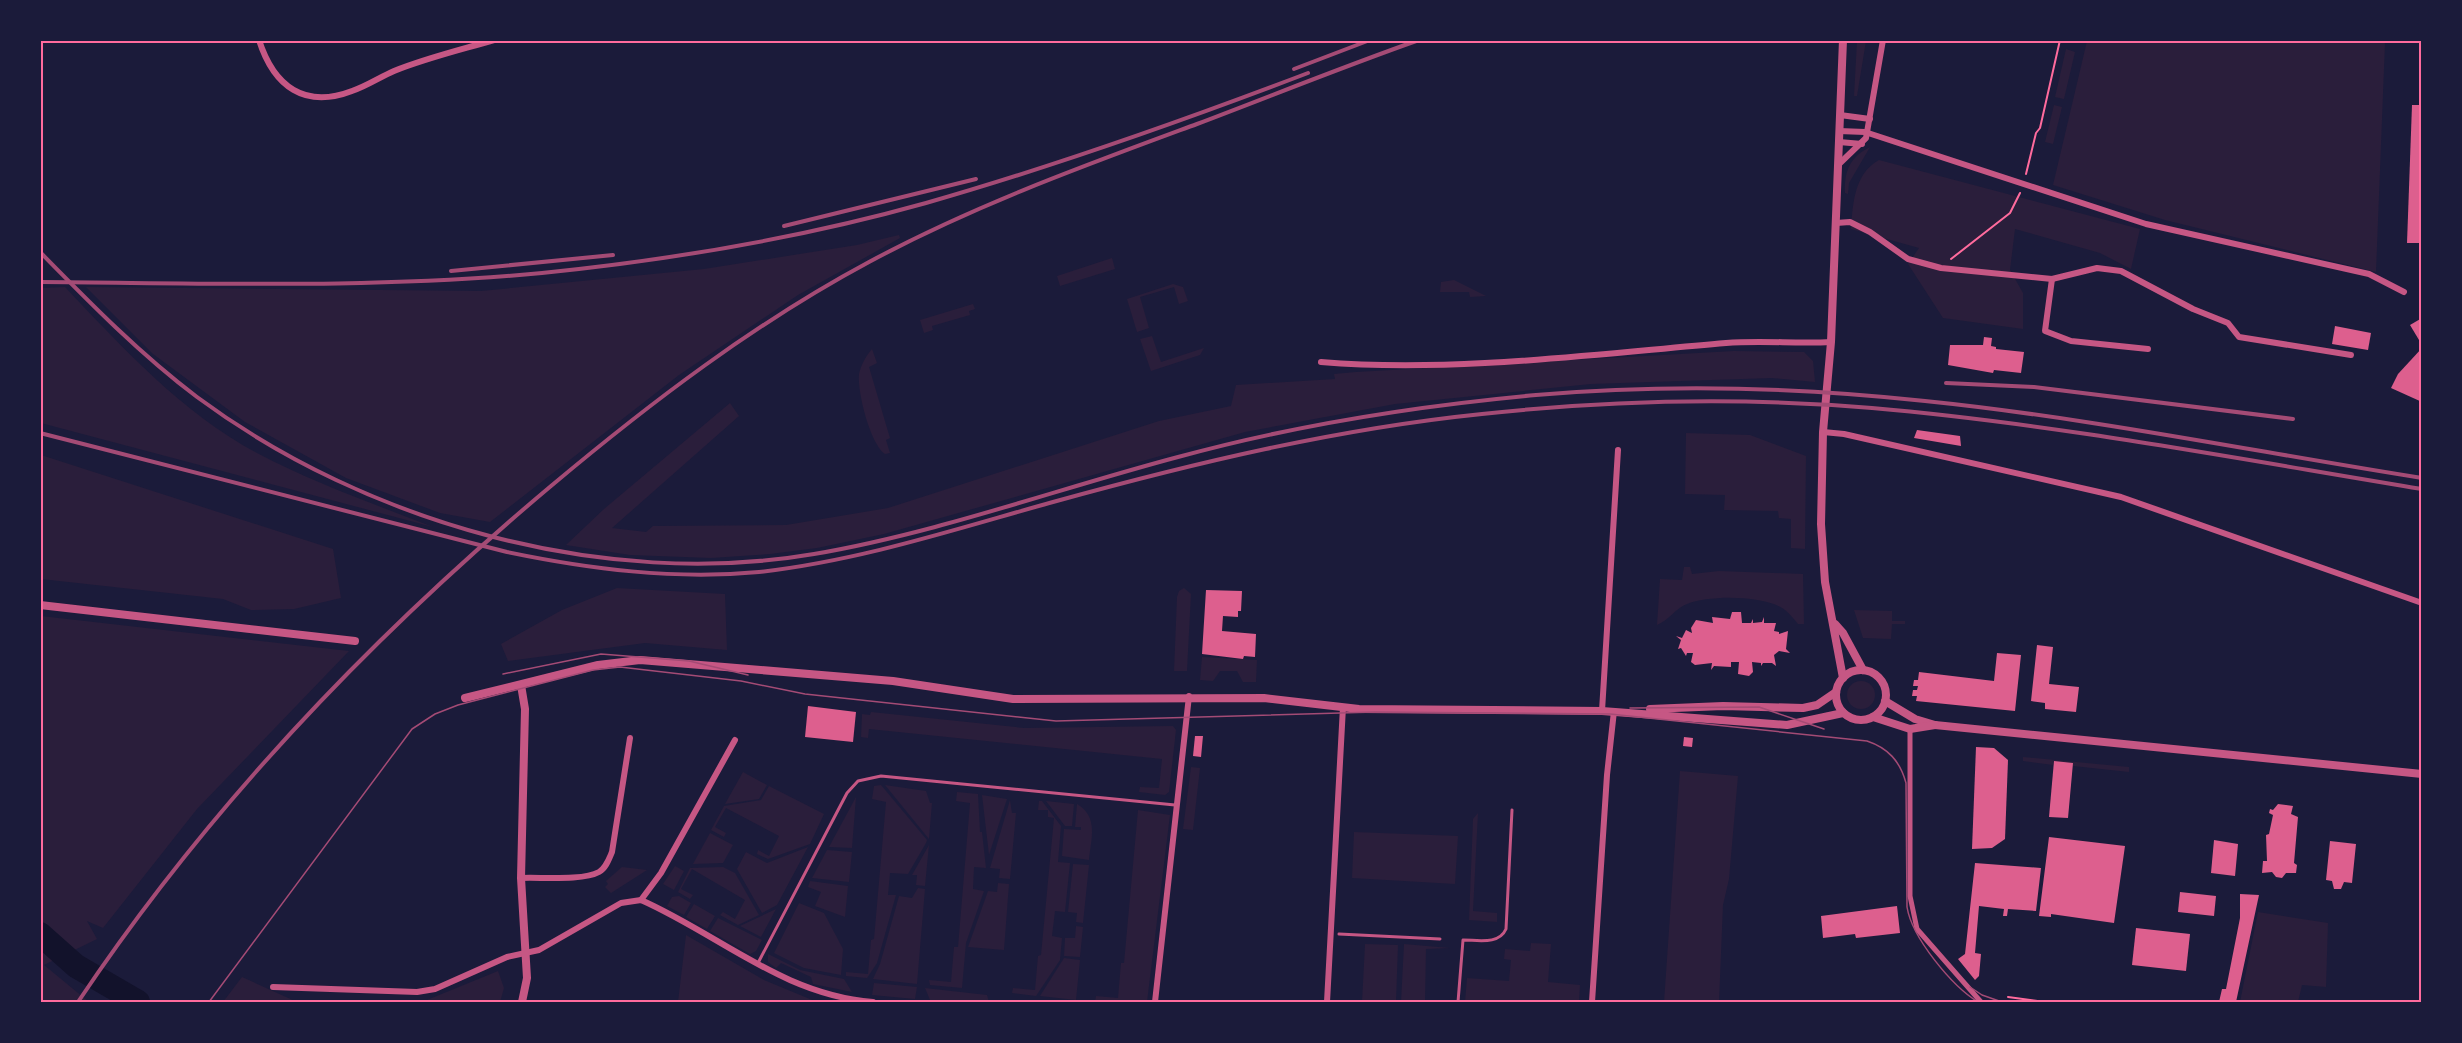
<svg xmlns="http://www.w3.org/2000/svg" width="2462" height="1043" font-family="'Noto Sans',sans-serif">
<style>
.green{fill:#2a1e3b}
.lines{fill:none;stroke-linecap:round;stroke-linejoin:round}
.river{stroke:#12122b;stroke-width:24}
.building{fill:#dd5f8e}
.path{stroke:#ff6b9d;stroke-width:2}
.service{stroke:#c65784;stroke-width:3}
.pedestrian{stroke:#c65784;stroke-width:5}
.minor{stroke:#c65784;stroke-width:6}
.tertiary{stroke:#c65784;stroke-width:8}
.tram{stroke:#a44b75;stroke-width:1.5}
.rail{stroke:#a44b75;stroke-width:4}
.neatline{fill:none;stroke:#ff6b9d;stroke-width:2}
</style>
<rect width="100%" height="100%" fill="#1b1b3a"/>
<g class="green">
<polygon points="2322,40 2385,43 2376,272 2165,220 2053,185 2087,41"/>
<polygon points="1857,41 1866,41 1857,96 1854,96"/>
<polygon points="2066,49 2075,52 2064,99 2055,97"/>
<polygon points="2054,105 2062,107 2053,144 2045,142"/>
<path d="M1870,147L1849,183L1848,194L1845,193C1844,171 1850,157 1870,147Z"/>
<path d="M1879,160L2140,229L2131,269L2100,253L2015,229L2010,270L2023,293V329L1943,318L1908,264L1919,248L1851,229C1853,203 1854,174 1879,160Z"/>
<polygon points="899,235 900,238 798,295 679,375 490,522 440,513 346,478 245,422 153,354 86,287 481,291 704,269 857,245"/>
<polygon points="1112,258 1115,269 1060,286 1057,276"/>
<polygon points="1454,280 1486,296 1470,297 1469,292 1440,292 1441,282"/>
<polygon points="1173,284 1183,287 1188,301 1179,304 1174,287 1140,297 1149,328 1137,332 1127,299"/>
<path d="M65,287C123,348 182,413 257,453C314,483 374,504 433,527L41,423V288Z"/>
<polygon points="973,304 975,309 969,311 970,315 932,326 933,330 924,333 920,320"/>
<polygon points="1152,336 1161,362 1204,348 1200,355 1151,371 1140,339"/>
<path d="M872,349L877,363L869,367L890,438L886,440L890,453L885,454C870,444 857,391 859,374C861,365 866,356 872,349Z"/>
<polygon points="1734,351 1804,352 1813,361 1815,382 1772,378 1591,384 1395,404 1245,432 884,534 817,548 770,554 711,558 630,555 566,545 604,509 730,403 739,416 612,528 646,532 653,526 786,525 888,508 1159,421 1231,406 1236,385 1335,379 1334,374 1356,372"/>
<polygon points="1686,433 1750,435 1806,456 1805,549 1791,548 1791,519 1779,518 1778,511 1724,510 1725,495 1685,494"/>
<polygon points="41,455 333,549 341,598 294,609 251,610 223,599 41,579"/>
<path d="M1684,567H1690L1692,574L1719,571L1803,574L1804,624H1798C1794,619 1790,614 1785,610C1766,595 1709,595 1687,604C1676,608 1669,620 1657,625L1660,579L1682,580Z"/>
<polygon points="617,588 725,594 727,650 645,643 508,661 501,644 562,610"/>
<polygon points="1184,588 1191,594 1187,671 1174,671 1177,597 1179,591"/>
<polygon points="1854,610 1892,611 1892,621 1905,621 1905,624 1892,624 1891,639 1863,638"/>
<polygon points="41,616 349,651 197,809 103,928 87,921 97,939 44,965 89,1002 41,1002"/>
<polygon points="1202,657 1257,660 1256,682 1243,682 1237,671 1220,671 1213,681 1200,680"/>
<circle cx="1861" cy="695" r="14"/>
<polygon points="871,712 1024,728 1173,726 1176,730 1169,792 1165,795 1139,792 1140,787 1159,788 1162,759 869,729 868,738 861,737 862,714 870,715"/>
<polygon points="2023,757 2129,767 2129,772 2073,766 2073,763 2054,761 2053,765 2023,761"/>
<polygon points="1191,767 1200,768 1193,830 1183,829"/>
<polygon points="1680,771 1738,776 1729,879 1723,905 1719,1002 1664,1002"/>
<polygon points="743,772 767,785 759,799 725,804"/>
<polygon points="881,785 927,840 926,843 908,874 890,873 888,895 896,895 877,963 867,978 846,976 846,972 868,974 871,940 874,939 886,802 872,799 874,786"/>
<polygon points="885,785 926,791 930,803 932,803 929,839"/>
<polygon points="769,786 824,814 810,844 768,859 757,854 758,850 769,856 779,836 726,808 715,827 726,833 724,837 711,830 724,806 761,800"/>
<polygon points="957,792 978,794 980,832 982,832 986,868 974,867 973,889 984,891 966,943 962,988 930,985 929,980 951,982 954,947 958,947 970,803 956,801"/>
<polygon points="982,795 1007,799 989,855"/>
<polygon points="856,797 852,848 829,847"/>
<polygon points="1010,800 1012,813 1016,813 1010,879 999,878 1000,869 990,868"/>
<polygon points="1039,801 1042,801 1061,826 1058,862 1070,863 1065,912 1055,911 1052,936 1062,938 1060,960 1036,996 1012,993 1013,988 1035,990 1038,956 1041,955 1054,818 1048,817 1048,810 1038,810"/>
<polygon points="1046,801 1074,804 1072,826 1065,826"/>
<path d="M1077,804C1099,817 1091,839 1089,860L1062,856L1064,829L1081,830V827H1075Z"/>
<polygon points="1138,810 1170,815 1147,1002 1095,1002 1096,996 1118,998 1121,963 1124,963"/>
<polygon points="1478,813 1473,911 1497,913 1497,922 1469,920 1473,819"/>
<polygon points="1354,832 1458,836 1455,884 1352,878"/>
<polygon points="710,833 733,845 723,863 693,864"/>
<polygon points="929,845 925,886 916,885 917,875 912,875"/>
<polygon points="808,847 777,905 762,913 737,869 746,852 767,863"/>
<polygon points="827,850 852,852 849,882 812,878"/>
<polygon points="1073,864 1089,865 1083,923 1076,922 1077,913 1068,912"/>
<polygon points="675,866 684,871 674,890 663,884"/>
<polygon points="622,867 647,870 611,893 605,887 608,884 606,881"/>
<polygon points="723,867 735,873 759,915 738,925 720,915 723,912 735,919 745,900 692,869 681,889 693,895 690,899 678,892 690,868"/>
<polygon points="810,881 848,886 845,917 815,906 821,892 808,887"/>
<polygon points="998,883 1009,884 1004,950 968,947 988,891 997,892"/>
<polygon points="918,888 925,889 917,984 873,979 880,964 899,896 912,898"/>
<polygon points="679,896 691,903 684,915 667,906 672,897"/>
<polygon points="799,903 824,913 843,949 841,975 804,968 774,953"/>
<polygon points="694,904 715,916 707,929 686,917"/>
<polygon points="776,909 761,937 740,926"/>
<polygon points="2258,912 2328,923 2326,987 2302,985 2298,1002 2240,1002"/>
<polygon points="718,918 762,940 756,951 750,954 710,931"/>
<polygon points="1076,926 1083,927 1080,957 1064,956 1065,938 1075,938"/>
<polygon points="686,935 764,980 817,1002 678,1002"/>
<polygon points="1531,943 1551,944 1548,982 1580,985 1579,1002 1465,1002 1467,978 1509,981 1511,960 1504,959 1505,949 1530,951"/>
<polygon points="1365,944 1398,945 1396,1002 1362,1002"/>
<polygon points="1404,944 1450,948 1426,949 1425,1002 1401,1002"/>
<polygon points="768,954 800,970 844,979 852,992 813,984 811,977 781,963 776,968 768,962"/>
<polygon points="1064,958 1080,960 1076,1000 1040,996"/>
<polygon points="498,971 504,988 500,1002 389,1002 427,1000"/>
<polygon points="242,977 297,1002 223,1002"/>
<polygon points="874,983 917,987 915,999 872,995"/>
<polygon points="925,988 987,995 989,1002 930,1000"/>
</g>
<g class="lines">
<polyline class="river" points="40,934 76,966 138,1002"/>
</g>
<g class="building">
<polygon points="2412,105 2422,105 2422,243 2407,243"/>
<polygon points="2422,318 2422,345 2410,325"/>
<polygon points="2335,326 2371,333 2368,350 2332,344"/>
<polygon points="1984,337 1992,338 1991,346 1996,347 1996,349 2024,352 2021,373 1994,370 1993,373 1948,365 1950,345 1983,345"/>
<polygon points="2422,348 2422,402 2391,388 2398,374"/>
<polygon points="1917,430 1960,436 1961,446 1914,438"/>
<polygon points="1206,590 1242,591 1241,611 1238,611 1238,617 1223,616 1222,631 1256,634 1255,657 1244,656 1243,659 1202,654"/>
<polygon points="1732,612 1741,612 1742,623 1751,623 1753,619 1753,623 1762,622 1764,617 1764,623 1776,623 1774,631 1779,632 1779,634 1788,631 1786,649 1790,653 1779,651 1774,655 1776,666 1772,663 1763,663 1761,666 1761,663 1752,662 1753,672 1749,676 1738,674 1739,662 1731,662 1731,667 1714,666 1711,670 1712,663 1695,665 1691,662 1693,653 1687,653 1686,656 1681,648 1678,649 1681,640 1676,636 1682,638 1686,630 1692,633 1691,628 1696,620 1713,623 1712,617 1730,619"/>
<polygon points="2037,645 2053,647 2049,684 2079,687 2076,712 2045,709 2045,703 2031,701"/>
<polygon points="1997,653 2021,655 2015,711 1916,701 1917,696 1912,696 1913,690 1917,690 1918,686 1913,686 1914,680 1918,680 1919,672 1994,681"/>
<polygon points="808,706 856,712 853,742 805,737"/>
<polygon points="1195,736 1203,736 1201,757 1193,756"/>
<polygon points="1684,737 1693,738 1692,747 1683,746"/>
<polygon points="1976,747 1994,748 2008,760 2005,839 1992,848 1972,849"/>
<polygon points="2054,761 2073,763 2068,818 2049,817"/>
<polygon points="2278,804 2293,806 2291,814 2298,817 2294,863 2297,865 2296,873 2286,873 2282,878 2276,877 2272,872 2262,873 2263,861 2267,861 2266,835 2269,834 2273,815 2269,813 2270,809 2273,810"/>
<polygon points="2049,837 2125,846 2114,923 2051,914 2051,917 2039,916"/>
<polygon points="2214,840 2238,844 2235,876 2211,873"/>
<polygon points="2330,841 2356,844 2352,883 2344,882 2341,889 2334,889 2332,881 2326,880"/>
<polygon points="1975,863 2041,868 2036,911 2008,909 2007,916 2003,916 2004,909 1979,906 1975,953 1981,954 1979,976 1975,980 1958,959 1965,954"/>
<polygon points="2180,892 2216,896 2214,916 2178,912"/>
<polygon points="2240,894 2259,895 2236,1002 2219,1002 2222,989 2226,989 2240,918"/>
<polygon points="1897,906 1900,933 1856,938 1855,934 1823,938 1821,916"/>
<polygon points="2136,928 2190,934 2186,971 2132,965"/>
</g>
<g class="lines">
<g class="path">
<polyline points="2026,174 2036,133 2040,128 2060,40"/>
<polyline points="1951,259 2010,213 2020,193"/>
<polyline points="2008,997 2045,1002"/>
</g>
<g class="service">
<polyline points="1339,934 1440,939"/>
<polyline points="758,963 847,793 858,781 881,776 1175,805"/>
<path d="M1458,1002L1463,940C1478,940 1499,945 1506,929L1512,810"/>
</g>
<polyline class="pedestrian" points="1910,729 1910,896 1917,929 1981,1002"/>
<g class="minor">
<path d="M259,40C274,87 305,109 352,91C367,86 380,77 394,71C426,58 460,50 494,40"/>
<polyline points="1840,115 1870,119"/>
<polyline points="1839,131 1865,132 2146,224 2369,274 2404,292"/>
<polyline points="1839,142 1862,144"/>
<polyline points="1838,165 1866,138 1883,40"/>
<polyline points="1836,223 1850,222 1870,232 1908,259 1941,268 2052,279 2097,268 2121,271 2193,309 2228,323 2239,337 2351,355"/>
<polyline points="2052,279 2045,331 2071,341 2148,349"/>
<path d="M1321,362C1451,373 1596,354 1726,343C1761,340 1796,344 1831,342"/>
<polyline points="1823,432 1844,434 2121,497 2422,603"/>
<polyline points="1602,711 1618,450"/>
<path d="M521,878C540,877 583,881 599,872C606,868 609,859 612,852L630,738"/>
<polyline points="641,900 661,873 735,740"/>
<path d="M273,987L417,992L435,989L507,957L539,950L621,903L641,900C720,935 783,995 873,1002"/>
<polyline points="1155,1002 1189,696"/>
<polyline points="1327,1002 1343,707"/>
<polyline points="1592,1002 1607,775 1614,711"/>
</g>
<g class="tertiary">
<polyline points="1843,40 1831,342 1823,432 1821,524 1825,582 1843,678"/>
<polyline points="40,605 355,641"/>
<polyline points="1835,624 1843,633 1863,670"/>
<circle cx="1861" cy="695" r="25"/>
<polyline points="521,685 525,709 521,878 527,978 522,1002"/>
<polyline points="465,698 598,665 640,660 893,681 1013,699 1264,698 1359,709 1602,711 1787,725 1843,713"/>
<polyline points="1885,701 1915,719 1935,725 2422,774"/>
<polyline points="1650,709 1723,706 1803,708 1817,705 1836,692"/>
<polyline points="1873,717 1910,729 1935,725"/>
</g>
<g class="tram">
<polyline points="503,674 601,654 689,661 748,675"/>
<polyline points="1630,708 1759,707 1824,729"/>
<polyline points="1970,987 1982,995 2002,1002"/>
<path d="M209,1002L412,729L435,714L458,705L593,670L620,667L741,681L805,694L1056,721L1375,712L1610,714L1867,741C1888,748 1900,761 1906,783L1907,907C1912,938 1952,986 1978,1002"/>
</g>
<g class="rail">
<polyline points="1294,69 1370,40"/>
<polyline points="784,226 976,179"/>
<path d="M40,252C90,303 140,354 197,397C367,523 604,590 814,554C937,533 1057,489 1178,457C1295,425 1416,406 1536,395C1665,384 1797,387 1925,401C2091,418 2257,452 2422,478"/>
<polyline points="451,271 613,255"/>
<path d="M40,282C205,283 378,289 542,273C670,260 801,238 926,203C1055,166 1182,121 1308,73"/>
<polyline points="1946,383 2034,387 2293,419"/>
<path d="M40,433L507,552C589,569 674,580 759,572C859,561 956,529 1053,502C1194,463 1336,429 1482,414C1611,400 1742,397 1872,408C2056,424 2239,459 2422,489"/>
<path d="M78,1002C209,806 371,637 551,486C650,403 755,323 869,262C975,205 1086,165 1197,124C1271,96 1345,66 1419,40"/>
</g>
</g>
<rect width="2462" height="1043" fill="none" stroke="#1b1b3a" stroke-width="84"/>
<rect x="42" y="42" width="2378" height="959" class="neatline"/>
</svg>
